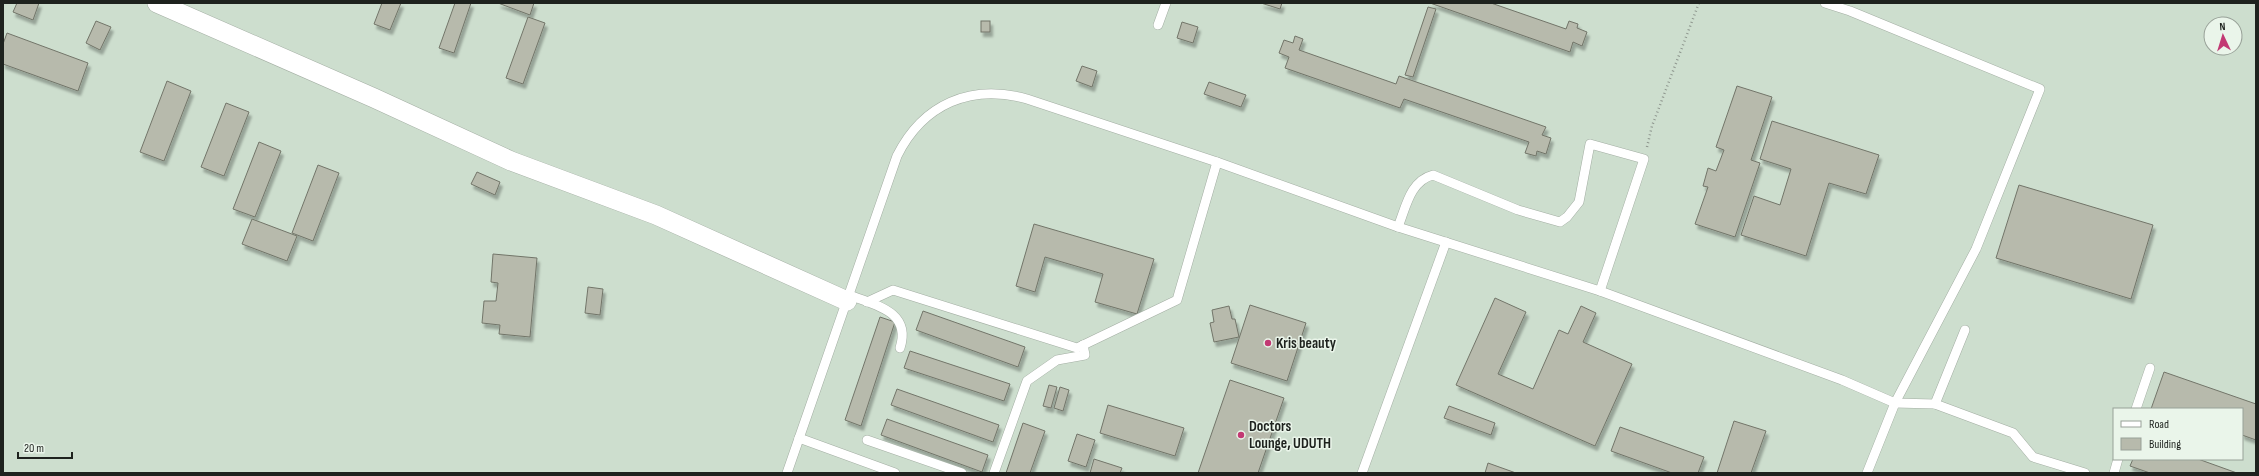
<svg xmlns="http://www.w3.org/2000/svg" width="2259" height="476" font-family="'Sofia Sans Condensed',sans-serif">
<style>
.built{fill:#cddece;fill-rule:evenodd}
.building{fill:#b7baac;stroke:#727569;filter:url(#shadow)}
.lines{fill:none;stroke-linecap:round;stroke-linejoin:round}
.lane-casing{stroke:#a3aea3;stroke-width:10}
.street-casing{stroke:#a3aea3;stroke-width:20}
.path{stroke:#8e968e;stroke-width:2.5;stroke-dasharray:1 3;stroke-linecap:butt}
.lane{stroke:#fff;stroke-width:9}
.street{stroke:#fff;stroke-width:19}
.poi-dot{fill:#c23973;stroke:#eaf5ea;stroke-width:1.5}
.labels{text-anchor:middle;stroke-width:3;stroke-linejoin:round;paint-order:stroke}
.poi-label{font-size:15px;font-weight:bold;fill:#1e221e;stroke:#eaf5ea;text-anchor:start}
</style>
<defs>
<filter id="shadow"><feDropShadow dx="2.5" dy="4.5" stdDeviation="1" flood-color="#0004"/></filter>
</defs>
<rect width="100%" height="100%" fill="#dde8dd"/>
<path class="built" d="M3,3H2256V473H3ZM2211,24H2235V48H2211ZM2114,409H2242V459H2114Z"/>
<g class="building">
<polygon points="17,3 39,3 33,20 13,12"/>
<polygon points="382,3 401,3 390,30 374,24"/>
<polygon points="455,3 471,3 454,53 439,48"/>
<polygon points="498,3 534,3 530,15"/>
<polygon points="1261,3 1282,3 1280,9"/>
<polygon points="1430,3 1491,3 1566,29 1569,21 1578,24 1577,28 1587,32 1582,46 1573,42 1570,52"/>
<polygon points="1428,7 1436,9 1413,77 1405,75"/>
<polygon points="528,17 545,23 523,84 506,78"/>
<polygon points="96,21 111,27 100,50 86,43"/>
<rect x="981" y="21" width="9" height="11"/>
<polygon points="1182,22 1198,27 1193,43 1177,38"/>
<polygon points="7,33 88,63 78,91 3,64 3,44"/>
<polygon points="1295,36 1303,39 1299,50 1396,84 1399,76 1546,127 1542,135 1551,138 1546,154 1537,151 1536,156 1525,153 1529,142 1404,99 1400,108 1285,68 1289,57 1279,53 1284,40 1293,43"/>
<polygon points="1082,66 1097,71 1092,87 1076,81"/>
<polygon points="167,81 191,91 164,161 140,152"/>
<polygon points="1209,82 1246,95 1241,107 1204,94"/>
<polygon points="1737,86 1772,97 1751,160 1760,163 1735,237 1695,224 1708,187 1703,186 1708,168 1716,171 1724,150 1716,147"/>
<polygon points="226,103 249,112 224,176 201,167"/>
<polygon points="1772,121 1879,155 1866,194 1829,183 1806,256 1741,235 1754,196 1780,205 1791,169 1760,159"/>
<polygon points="259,142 281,151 255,217 233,209"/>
<polygon points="318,165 339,173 313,241 292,233"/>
<polygon points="477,172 500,182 495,195 471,184"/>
<polygon points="2019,185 2153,225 2131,299 1996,258"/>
<polygon points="252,219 297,236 287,261 242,244"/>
<polygon points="1034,224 1154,259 1137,314 1095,302 1103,274 1045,257 1035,292 1016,286"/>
<polygon points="493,254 537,258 530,337 499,334 500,325 482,323 484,301 496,301 498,283 491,282"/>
<polygon points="588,287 603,289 600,315 585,313"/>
<polygon points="1495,298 1526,312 1498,374 1533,389 1559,330 1568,334 1581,306 1596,313 1583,342 1632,364 1595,446 1456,385"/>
<polygon points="1250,305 1306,323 1287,381 1231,363"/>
<polygon points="1229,306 1232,319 1235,319 1239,337 1214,342 1210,323 1214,322 1212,310"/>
<polygon points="923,311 1025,347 1018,367 916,330"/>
<polygon points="880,317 895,322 861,426 845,420"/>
<polygon points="910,351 1010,384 1004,401 904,368"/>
<polygon points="2164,372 2256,404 2256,440 2242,435 2242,409 2151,409"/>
<polygon points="1230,380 1284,398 1258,473 1198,473"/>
<polygon points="1049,385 1057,387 1051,408 1043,406"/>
<polygon points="1060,387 1069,390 1063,411 1054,408"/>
<polygon points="897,389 999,425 993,442 891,405"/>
<polygon points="1108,405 1184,428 1175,456 1100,433"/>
<polygon points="1449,406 1495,423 1491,435 1444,418"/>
<polygon points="887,419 988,455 982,472 881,435"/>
<polygon points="1734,421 1766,431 1751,473 1717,473"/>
<polygon points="1023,423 1045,431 1030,473 1006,473"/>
<polygon points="1620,427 1704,457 1698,473 1672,473 1611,451"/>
<polygon points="1077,434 1095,440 1086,467 1068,461"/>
<polygon points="1094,459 1122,468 1120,473 1090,473"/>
<polygon points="2133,459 2198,459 2237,473 2150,473 2130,466"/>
<polygon points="1488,463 1516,473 1485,473"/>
</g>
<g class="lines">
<g class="lane-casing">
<g id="lane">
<polyline points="1825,3 1850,11 2040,89 1976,249 1895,403 1867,473"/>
<polyline points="1158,25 1166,3"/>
<path d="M1398,227C1406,207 1410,181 1433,175L1518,210L1560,222L1567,217L1579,202L1590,144L1644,159L1600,291"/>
<path d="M849,295C874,305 912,311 900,348"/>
<polyline points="867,302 893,290 1077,348 1177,300 1217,162"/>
<polyline points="1935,404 1965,330"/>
<polyline points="2136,409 2150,368"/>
<polyline points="799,438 895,473"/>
<polyline points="867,440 962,473"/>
<path d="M787,473L897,156C923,104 971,83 1027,99L1217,162L1398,227L1600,291L1842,380L1895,403L1935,404L2013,433L2033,457L2085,473"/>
<polyline points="994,473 1027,381 1057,360 1085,355 1083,345"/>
<polyline points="1362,473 1446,242"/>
<polyline points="2114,473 2118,459"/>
</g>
</g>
<g class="street-casing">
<polyline id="street" points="157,3 374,98 511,161 656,215 847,301"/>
</g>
<polyline class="path" points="1647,147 1652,126 1699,3"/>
<use href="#lane" class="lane"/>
<use href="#street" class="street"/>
</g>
<g class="poi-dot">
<circle cx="1268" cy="343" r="4"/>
<circle cx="1241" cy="435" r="4"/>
</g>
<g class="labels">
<g class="poi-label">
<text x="1276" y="348">Kris beauty</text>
<text x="1249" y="431">Doctors<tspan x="1249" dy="17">Lounge, UDUTH</tspan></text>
</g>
</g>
<rect width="2259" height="476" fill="none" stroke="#1e221e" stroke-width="8"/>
<rect x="2113" y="408" width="130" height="52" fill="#eaf5ea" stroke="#98a198"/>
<rect x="2121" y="421" width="20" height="6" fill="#ffffff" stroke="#98a198"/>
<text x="2149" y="428" font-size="12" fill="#1e221e">Road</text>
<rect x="2121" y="438" width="20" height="12" fill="#b7baac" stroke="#98a198"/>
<text x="2149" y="448" font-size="12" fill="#1e221e">Building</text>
<g transform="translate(2223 36) rotate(356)"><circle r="19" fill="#eaf5ea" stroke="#98a198"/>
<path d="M0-3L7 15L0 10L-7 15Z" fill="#c23973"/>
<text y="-6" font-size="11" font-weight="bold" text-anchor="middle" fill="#1e221e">N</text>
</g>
<path d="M18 452v6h54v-6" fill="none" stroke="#1e221e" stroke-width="2"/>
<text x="24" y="452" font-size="12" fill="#1e221e" stroke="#eaf5ea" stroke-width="3" paint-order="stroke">20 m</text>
</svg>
